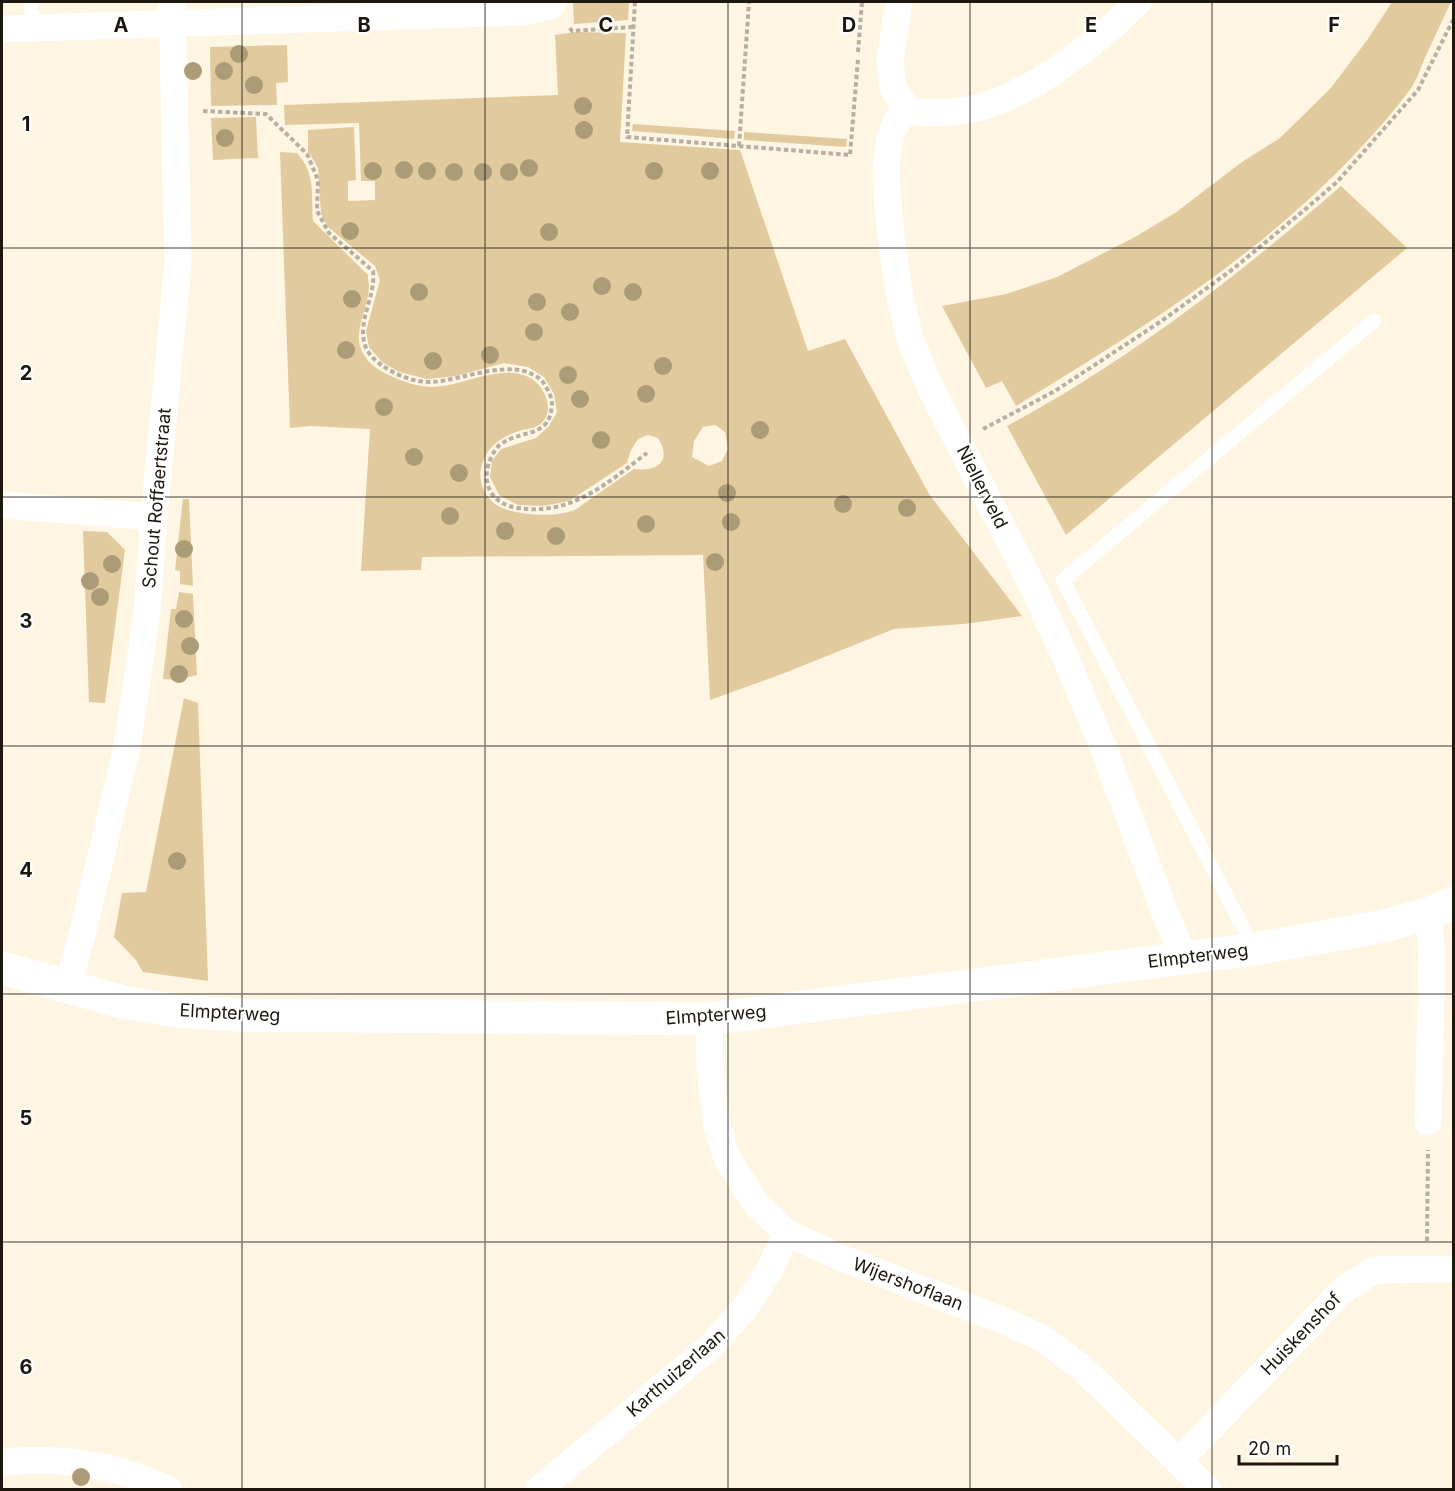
<svg xmlns="http://www.w3.org/2000/svg" width="1455" height="1491" font-family="Inter,sans-serif">
<style>
.green{fill:#e1cb9e;fill-rule:evenodd}
.lines{fill:none;stroke-linecap:round;stroke-linejoin:round}
.path{stroke:#b7afa1;stroke-width:4;stroke-dasharray:4.5 3;stroke-linecap:butt}
.service{stroke:#fff;stroke-width:14}
.minor{stroke:#fff;stroke-width:27}
.tertiary{stroke:#fff;stroke-width:33}
.tree{fill:#ac9b77}
.grid{fill:none;stroke:#1c1810;stroke-width:1.5;stroke-opacity:0.55}
.labels{text-anchor:middle;stroke-width:4.5;stroke-linejoin:round;paint-order:stroke}
.street-label{font-size:18px;fill:#1c1810;stroke:#fff}
.grid-label{font-size:20px;text-anchor:middle;font-weight:bold;fill:#1c1810;stroke:#fff;stroke-width:4.5;stroke-linejoin:round;paint-order:stroke}
</style>
<rect width="100%" height="100%" fill="#fef5e3"/>
<g class="green">
<polygon points="573,2 629,2 628,20 574,24"/>
<path d="M1392,2H1451C1442,21 1433,40 1424,60C1420,69 1417,80 1411,88C1393,113 1372,136 1352,157C1255,259 1135,333 1016,406L1002,381L986,388L942,306L1006,294L1057,277L1135,237L1175,213L1242,162L1280,138L1330,89L1368,39Z"/>
<path d="M576,32L626,33L620,142L740,150L808,351L845,339L929,494L1022,616L964,624L894,629L782,674L710,700L703,555L422,557L421,570L361,571L370,429L310,426L290,428L280,152L297,153C316,174 311,195 313,221L368,275C368,279 369,284 369,288C368,305 355,331 360,346C365,362 377,370 391,376C404,382 416,386 430,387C461,388 503,361 532,379C546,388 556,413 539,425C535,428 527,429 522,430C502,436 486,446 481,468C478,480 484,496 495,504C511,516 560,519 578,508C596,495 615,482 634,469C658,472 672,461 658,438L648,435L638,439L631,450L627,463L569,501L543,506L518,505L499,495L490,477L492,461L501,449L536,438L549,426L557,412L554,394L544,377L528,367L504,363L456,376L427,379L399,372L382,362L369,347L366,331L380,280L375,266L328,227L321,214L318,168L308,151V130L354,127L356,180L348,181V201L375,200V181H361L359,123L285,125L284,105L558,95L555,35ZM715,425L725,432L728,449L722,461L709,466L692,457L694,441L703,427Z"/>
<polygon points="287,45 288,82 276,83 277,105 211,106 210,47"/>
<polygon points="256,117 258,158 213,160 211,118"/>
<polygon points="633,124 735,131 734,139 632,131"/>
<polygon points="744,132 847,139 846,147 744,140"/>
<path d="M1341,186L1407,248L1066,535L1007,426C1128,361 1238,276 1341,186Z"/>
<polygon points="183,499 189,499 193,586 180,584 180,571 175,570"/>
<polygon points="83,531 107,532 125,550 105,703 89,702"/>
<polygon points="179,592 193,594 197,675 177,680 163,679 171,609 176,609"/>
<polygon points="184,698 198,703 208,981 143,972 136,960 114,937 122,893 146,892"/>
</g>
<g class="lines">
<g class="path">
<polyline points="635,2 627,137 850,155 858,59"/>
<polyline points="570,28 572,31 634,27"/>
<polyline points="858,52 862,2"/>
<path d="M203,111L266,114L307,154L318,180L317,211L329,233L373,271C376,295 359,317 364,342C366,352 375,361 383,366C396,375 413,382 430,382C462,381 512,356 540,379C545,383 552,397 552,403C551,439 524,428 501,444C495,448 491,457 489,463C481,486 494,505 518,508C572,516 607,483 647,453"/>
<polyline points="739,146 749,2"/>
<polyline points="983,429 1055,391 1163,320 1233,269 1302,212 1337,182 1418,90 1454,18"/>
<polyline points="1427,1241 1428,1150"/>
</g>
<g class="service">
<polyline points="31,2 32,29"/>
<polyline points="1254,949 1063,580 1374,321"/>
</g>
<g class="minor">
<polyline points="899,2 890,59 893,88 904,104 903,111 896,122 890,137 886,164 888,207 892,245 900,297 910,339 930,387 1031,583 1067,661 1101,742 1164,910 1184,958"/>
<polyline points="2,29 524,12 551,6 554,2"/>
<path d="M903,111C927,113 949,114 972,109C1030,97 1098,42 1138,2"/>
<polyline points="2,505 154,517"/>
<polyline points="1428,914 1432,951 1428,1122"/>
<polyline points="68,986 83,931 127,747 147,613 154,517 178,262 172,2"/>
<polyline points="709,1019 710,1069 717,1125 726,1156 757,1205 787,1233 844,1259 1004,1321 1042,1338 1082,1368 1208,1490"/>
<polyline points="1179,1461 1341,1292 1374,1270 1454,1269"/>
<path d="M2,1462C61,1456 115,1464 169,1490"/>
<polyline points="538,1490 712,1345 745,1308 769,1271 787,1233"/>
</g>
<polyline class="tertiary" points="2,968 122,1002 178,1011 236,1015 709,1019 1254,949 1379,927 1428,914 1454,903"/>
</g>
<g class="tree">
<circle cx="239" cy="54" r="9"/>
<circle cx="193" cy="71" r="9"/>
<circle cx="224" cy="71" r="9"/>
<circle cx="254" cy="85" r="9"/>
<circle cx="583" cy="106" r="9"/>
<circle cx="584" cy="130" r="9"/>
<circle cx="225" cy="138" r="9"/>
<circle cx="529" cy="168" r="9"/>
<circle cx="404" cy="170" r="9"/>
<circle cx="373" cy="171" r="9"/>
<circle cx="427" cy="171" r="9"/>
<circle cx="654" cy="171" r="9"/>
<circle cx="710" cy="171" r="9"/>
<circle cx="454" cy="172" r="9"/>
<circle cx="483" cy="172" r="9"/>
<circle cx="509" cy="172" r="9"/>
<circle cx="350" cy="231" r="9"/>
<circle cx="549" cy="232" r="9"/>
<circle cx="602" cy="286" r="9"/>
<circle cx="419" cy="292" r="9"/>
<circle cx="633" cy="292" r="9"/>
<circle cx="352" cy="299" r="9"/>
<circle cx="537" cy="302" r="9"/>
<circle cx="570" cy="312" r="9"/>
<circle cx="534" cy="332" r="9"/>
<circle cx="346" cy="350" r="9"/>
<circle cx="490" cy="355" r="9"/>
<circle cx="433" cy="361" r="9"/>
<circle cx="663" cy="366" r="9"/>
<circle cx="568" cy="375" r="9"/>
<circle cx="646" cy="394" r="9"/>
<circle cx="580" cy="399" r="9"/>
<circle cx="384" cy="407" r="9"/>
<circle cx="760" cy="430" r="9"/>
<circle cx="601" cy="440" r="9"/>
<circle cx="414" cy="457" r="9"/>
<circle cx="459" cy="473" r="9"/>
<circle cx="727" cy="493" r="9"/>
<circle cx="843" cy="504" r="9"/>
<circle cx="907" cy="508" r="9"/>
<circle cx="450" cy="516" r="9"/>
<circle cx="731" cy="522" r="9"/>
<circle cx="646" cy="524" r="9"/>
<circle cx="505" cy="531" r="9"/>
<circle cx="556" cy="536" r="9"/>
<circle cx="184" cy="549" r="9"/>
<circle cx="715" cy="562" r="9"/>
<circle cx="112" cy="564" r="9"/>
<circle cx="90" cy="581" r="9"/>
<circle cx="100" cy="597" r="9"/>
<circle cx="184" cy="619" r="9"/>
<circle cx="190" cy="646" r="9"/>
<circle cx="179" cy="674" r="9"/>
<circle cx="177" cy="861" r="9"/>
<circle cx="81" cy="1477" r="9"/>
</g>
<path class="grid" d="M242,2V1490M485,2V1490M728,2V1490M970,2V1490M1212,2V1490M2,248H1454M2,497H1454M2,746H1454M2,994H1454M2,1242H1454"/>
<g class="labels">
<g class="street-label">
<text transform="translate(982 487) rotate(63)" y="6">Niellerveld</text>
<text transform="translate(157 498) rotate(-85)" y="6">Schout Roffaertstraat</text>
<text transform="translate(1198 956) rotate(-7)" y="6">Elmpterweg</text>
<text transform="translate(230 1013) rotate(3)" y="6">Elmpterweg</text>
<text transform="translate(716 1015) rotate(-4)" y="6">Elmpterweg</text>
<text transform="translate(908 1284) rotate(21)" y="6">Wijershoflaan</text>
<text transform="translate(1301 1334) rotate(-46)" y="6">Huiskenshof</text>
<text transform="translate(676 1373) rotate(-41)" y="6">Karthuizerlaan</text>
</g>
</g>
<g class="grid-label">
<text x="121" y="32">A</text>
<text x="364" y="32">B</text>
<text x="606" y="32">C</text>
<text x="849" y="32">D</text>
<text x="1091" y="32">E</text>
<text x="1334" y="32">F</text>
<text x="26" y="131">1</text>
<text x="26" y="380">2</text>
<text x="26" y="628">3</text>
<text x="26" y="877">4</text>
<text x="26" y="1125">5</text>
<text x="26" y="1374">6</text>
</g>
<rect width="1455" height="1491" fill="none" stroke="#1c1810" stroke-width="6"/>
<path d="M1239 1455v9h98v-9" fill="none" stroke="#1c1810" stroke-width="3"/>
<text x="1248" y="1455" font-size="18" fill="#1c1810" stroke="#ffffff" stroke-width="4.5" paint-order="stroke">20 m</text>
</svg>
